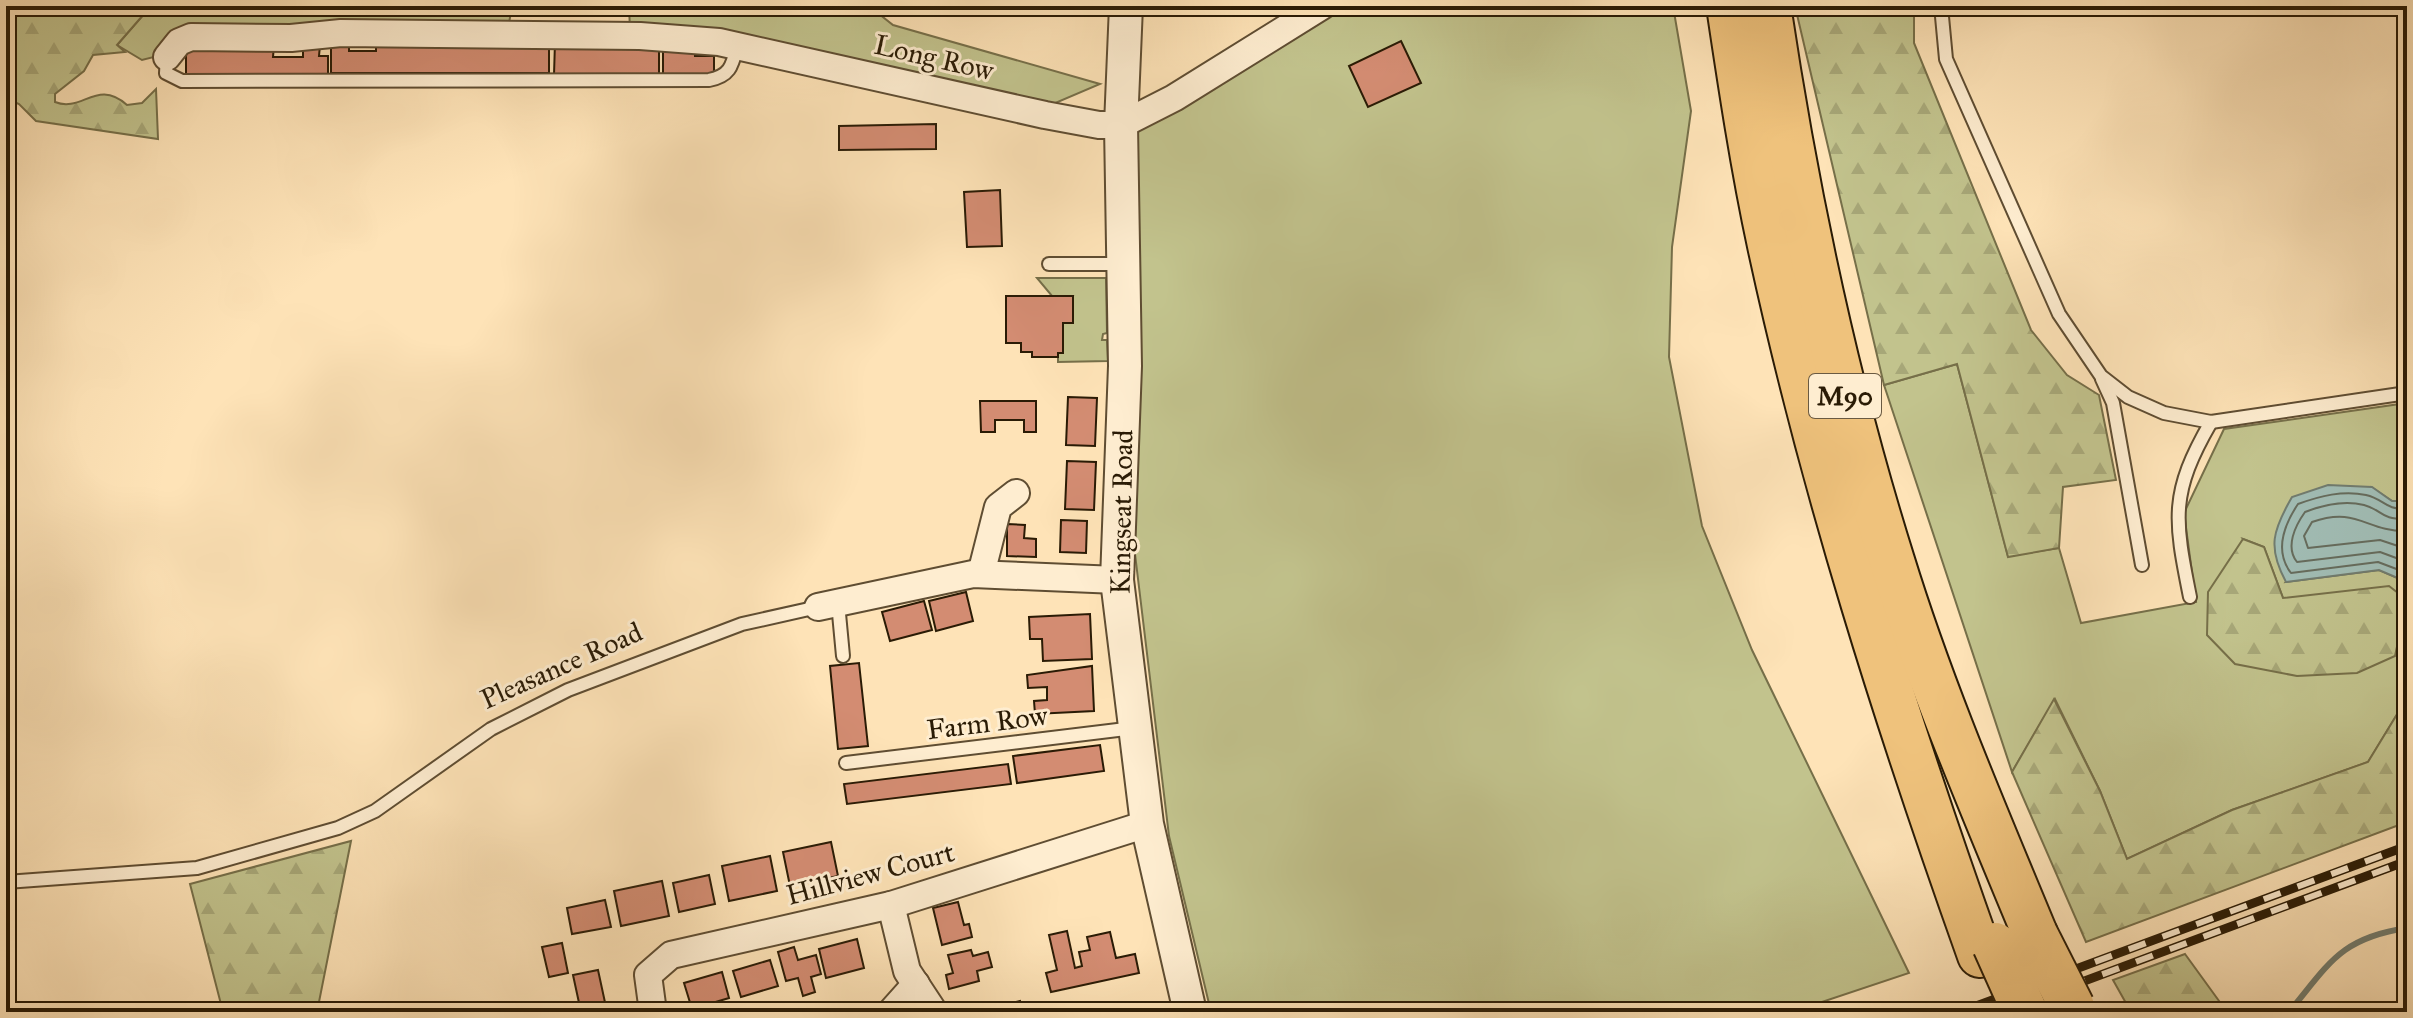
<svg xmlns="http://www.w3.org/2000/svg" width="2413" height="1018" font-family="'IM FELL Great Primer',serif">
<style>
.green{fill:#c2c38d;stroke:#766f49;stroke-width:2;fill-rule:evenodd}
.forest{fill:url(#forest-firs);stroke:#766f49;stroke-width:2}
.water{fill:#a1bdb5;stroke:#717c6f;stroke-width:2}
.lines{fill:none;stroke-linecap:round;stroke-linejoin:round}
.shore{stroke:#666c5d;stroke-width:2}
.stream{stroke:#717c6f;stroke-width:6}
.building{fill:#d38c72;stroke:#2a1b05;stroke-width:2}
.service-casing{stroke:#5f4d32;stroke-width:16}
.minor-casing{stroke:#5f4d32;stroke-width:30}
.tertiary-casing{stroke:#5f4d32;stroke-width:36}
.motorway-casing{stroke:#2a1b05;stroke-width:48}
.service{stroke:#feedd0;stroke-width:12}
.minor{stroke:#feedd0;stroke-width:26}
.tertiary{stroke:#feedd0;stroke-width:32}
.motorway{stroke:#efc27c;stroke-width:44}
.rail-casing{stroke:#2a1b05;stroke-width:9}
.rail{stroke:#feedd0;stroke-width:6;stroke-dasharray:18;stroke-linecap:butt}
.motorway-bridge-casing{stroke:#2a1b05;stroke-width:48;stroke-linecap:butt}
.motorway-bridge{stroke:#efc27c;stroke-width:44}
.labels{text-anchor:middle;stroke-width:6;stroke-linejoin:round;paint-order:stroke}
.shield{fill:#feedd0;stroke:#6a5a42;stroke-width:2}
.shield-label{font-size:26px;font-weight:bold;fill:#2a1b05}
.street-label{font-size:28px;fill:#2a1b05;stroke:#feedd0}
</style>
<defs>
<pattern id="forest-firs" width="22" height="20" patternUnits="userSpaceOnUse" patternTransform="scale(2)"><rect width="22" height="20" fill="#c2c38d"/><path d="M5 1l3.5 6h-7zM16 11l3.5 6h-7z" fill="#a7a778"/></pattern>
</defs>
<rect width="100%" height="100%" fill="#fee3b7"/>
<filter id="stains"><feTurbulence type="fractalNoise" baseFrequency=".0025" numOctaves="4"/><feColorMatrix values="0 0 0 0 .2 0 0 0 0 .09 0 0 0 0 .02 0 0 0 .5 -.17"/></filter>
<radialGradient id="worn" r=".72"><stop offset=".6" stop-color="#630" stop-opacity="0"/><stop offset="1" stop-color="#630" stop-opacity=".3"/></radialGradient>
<g class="green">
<polygon points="151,6 512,6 508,29 339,20 249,33 142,60 117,45"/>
<polygon points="629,6 869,6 893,25 1100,84 1046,107 630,30"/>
<polygon points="1346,6 1673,6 1691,111 1672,247 1669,357 1702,526 1752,650 1909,973 1792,1012 1211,1012 1169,836 1132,529 1138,130"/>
<polygon points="1037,278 1106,278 1107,333 1103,334 1102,340 1107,340 1108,361 1058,362 1058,353 1063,352 1063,323 1073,296 1052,296"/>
<path d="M1957,364L2008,556L2059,548L2081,623L2196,602L2184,513L2224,429L2407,403V501H2392L2371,487L2286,582L2379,570L2407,582V698L2368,762L2232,810L2127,859L2100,791L2055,699L2012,772L1884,385ZM2243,539L2264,547L2283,598Z"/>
</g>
<g class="forest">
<path d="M6,6H151L117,45L125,52L93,55L84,71L55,94V102C82,113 97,78 127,105L142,103L156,89L158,139L36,121L19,104L6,98Z"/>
<polygon points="1795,6 1914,6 1914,43 2031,330 2067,375 2099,395 2116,480 2063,487 2059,548 2008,557 1957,364 1884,385"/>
<polygon points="2243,539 2264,547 2283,598 2389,586 2407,600 2395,656 2357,673 2297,676 2235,664 2207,635 2208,592"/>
<polygon points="2407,698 2407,822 2086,942 2012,772 2054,699 2100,791 2127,859 2232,810 2368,762"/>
<polygon points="351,841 317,1012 223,1012 190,884"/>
<polygon points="2185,954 2227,1012 2131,1012 2113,980"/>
</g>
<path class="water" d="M2328,485L2372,487L2392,501H2407V582L2379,570L2286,582C2267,547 2273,530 2292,497Z"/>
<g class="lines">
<g class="shore">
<path d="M2407,509C2385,510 2384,499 2366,495C2343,490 2320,496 2298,504C2284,525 2274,551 2291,573L2378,562L2407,573"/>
<path d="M2407,519C2380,520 2383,510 2364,505C2344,500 2323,505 2305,512C2295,526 2285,547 2297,562L2380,552L2407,562"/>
<path d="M2407,531C2366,532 2358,506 2312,522L2304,536L2308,548L2380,540L2407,549"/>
</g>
<path class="stream" d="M2289,1012C2329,964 2340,938 2407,928"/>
</g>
<g class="building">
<polygon points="331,40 349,40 349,51 376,51 376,40 549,41 549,73 331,73"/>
<polygon points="1401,41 1421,83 1368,107 1349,66"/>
<polygon points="555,42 659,43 659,76 554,75"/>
<polygon points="186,45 274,45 273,57 303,57 303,45 320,45 319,56 328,56 328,77 186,75"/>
<polygon points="663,45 695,45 695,56 714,56 714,74 663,74"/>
<polygon points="936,124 936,149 839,150 839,126"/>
<polygon points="1000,190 1002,246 967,247 964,192"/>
<polygon points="1006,296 1073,296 1073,323 1063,323 1063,353 1058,353 1058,357 1032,357 1032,352 1021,352 1021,343 1006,343"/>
<polygon points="1068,397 1097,398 1095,446 1066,445"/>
<polygon points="980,401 1036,401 1036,432 1024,432 1024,420 995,420 995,432 981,432"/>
<polygon points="1067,461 1096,462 1094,510 1065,509"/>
<polygon points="1061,520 1087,521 1086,553 1060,552"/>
<polygon points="1007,524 1025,525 1024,538 1036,539 1036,557 1007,556"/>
<polygon points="966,592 973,621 936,631 929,601"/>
<polygon points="924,601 932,630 890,641 882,612"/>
<polygon points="1090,614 1092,659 1043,661 1042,639 1030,639 1029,617"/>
<polygon points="859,663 868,746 838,749 830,666"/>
<polygon points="1092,666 1094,711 1035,714 1034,701 1047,700 1047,687 1028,688 1027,675"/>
<polygon points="1100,745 1104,771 1017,783 1013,756"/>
<polygon points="1008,764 1011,784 847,804 844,784"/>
<polygon points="831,842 838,876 790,886 783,852"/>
<polygon points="770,856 777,891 729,901 722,866"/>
<polygon points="709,875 715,904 679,912 673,883"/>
<polygon points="662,881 669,916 621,926 614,891"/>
<polygon points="605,900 611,927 572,934 567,908"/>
<polygon points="958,902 964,925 969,924 972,937 942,945 933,908"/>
<polygon points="1067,931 1075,968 1082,966 1079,952 1090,950 1087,937 1110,932 1116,958 1135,954 1139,973 1051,992 1046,973 1057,970 1049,935"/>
<polygon points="857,939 864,968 826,978 819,949"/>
<polygon points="562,943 568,973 549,977 542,947"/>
<polygon points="794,947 798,960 816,955 821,974 811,977 815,992 803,996 798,978 786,981 778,952"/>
<polygon points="971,950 973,956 988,952 992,967 977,971 979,981 949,989 946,975 953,973 948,955"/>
<polygon points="770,960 778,986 741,997 733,971"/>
<polygon points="598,970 606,1007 581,1012 573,975"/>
<polygon points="722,972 729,998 692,1009 684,983"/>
<polygon points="1020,1001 1022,1012 981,1012 980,1010"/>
</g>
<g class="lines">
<g class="service-casing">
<g id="service">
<polyline points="1941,6 1946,59 2059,314 2101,376 2128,397 2164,413 2211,422 2407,393"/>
<path d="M167,57L166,73L182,81L709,80C730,76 732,66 737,47"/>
<polyline points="1049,264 1122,264"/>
<polyline points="2102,379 2113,403 2142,565"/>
<path d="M2190,597C2174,518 2170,493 2211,422"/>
<polyline points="838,603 843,656"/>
<polyline points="846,763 1134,728"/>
<polyline points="6,882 197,868 338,828 375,811 491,729 568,690 742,624 818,607"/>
</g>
</g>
<g class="minor-casing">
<g id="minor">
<polyline points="167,57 179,42 191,37 291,38 341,33 640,36 719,42 1045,115 1099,125 1121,125 1174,98 1322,6"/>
<polyline points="981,574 998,507 1016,493"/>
<polyline points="818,607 973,574 1117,580"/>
<polyline points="891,905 907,971 934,1012"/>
<polyline points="653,1012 648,975 671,955 891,905 1147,824"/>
<polyline points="891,1012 916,984"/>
</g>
</g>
<g class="tertiary-casing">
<polyline id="tertiary" points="1126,6 1121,125 1125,366 1117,580 1147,824 1190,1012"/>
</g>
<g class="motorway-casing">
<g id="motorway">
<path d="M1729,6C1741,86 1753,166 1770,245C1822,486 1897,722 1980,955"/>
<path d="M1768,6C1796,193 1835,380 1892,561C1931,688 1984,811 2035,934"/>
</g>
</g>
<use href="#service" class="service"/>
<use href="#minor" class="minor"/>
<use href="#tertiary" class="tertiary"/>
<use href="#motorway" class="motorway"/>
<g class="rail-casing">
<g id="rail">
<polyline points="1960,1012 2407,846"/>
<polyline points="2001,1012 2407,861"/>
</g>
</g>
<use href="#rail" class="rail"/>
<g class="motorway-bridge-casing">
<g id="motorway-bridge">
<polyline points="2035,934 2072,1007"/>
<polyline points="1995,945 2025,1012"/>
</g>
</g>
<use href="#motorway-bridge" class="motorway-bridge"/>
</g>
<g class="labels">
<rect class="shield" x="1809" y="374" width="72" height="44" rx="6"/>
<g class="shield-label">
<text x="1845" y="405">M90</text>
</g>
<g class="street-label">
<text transform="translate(934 57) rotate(13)" y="10">Long Row</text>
<text transform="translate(1121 512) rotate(-89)" y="10">Kingseat Road</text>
<text transform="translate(561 665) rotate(-24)" y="10">Pleasance Road</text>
<text transform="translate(987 722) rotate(-7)" y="10">Farm Row</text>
<text transform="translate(870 873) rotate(-15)" y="10">Hillview Court</text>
</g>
</g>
<rect width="2413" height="1018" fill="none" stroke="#fee3b7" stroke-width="32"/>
<rect x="8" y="8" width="2397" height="1002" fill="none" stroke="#2a1b05" stroke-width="4"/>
<rect x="16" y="16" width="2381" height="986" fill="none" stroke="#2a1b05" stroke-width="2"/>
<rect width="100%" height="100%" filter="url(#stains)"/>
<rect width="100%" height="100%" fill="url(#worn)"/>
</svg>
